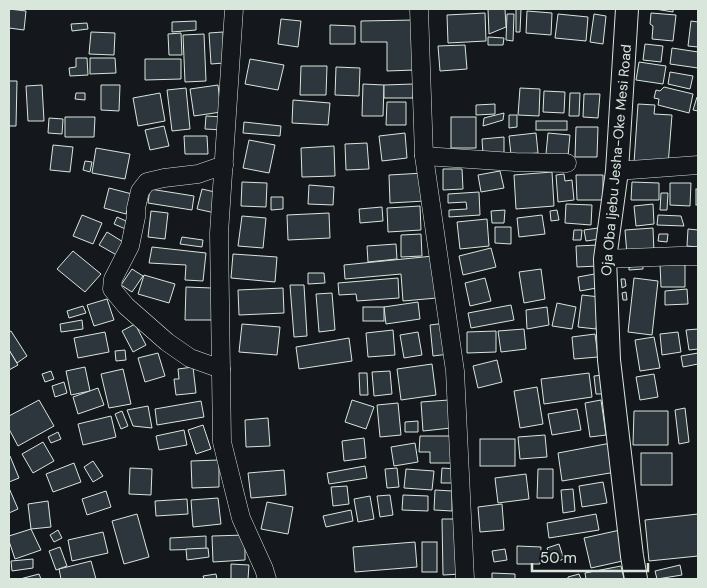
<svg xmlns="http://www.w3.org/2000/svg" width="707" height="588" font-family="'DM Sans',sans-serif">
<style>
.building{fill:#2c363c;stroke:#d8e6dc}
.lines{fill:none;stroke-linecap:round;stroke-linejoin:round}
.minor-casing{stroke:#d8e6dc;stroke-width:19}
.major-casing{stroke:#d8e6dc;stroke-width:24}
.minor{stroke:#14181c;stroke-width:18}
.major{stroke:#14181c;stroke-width:22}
.labels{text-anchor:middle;stroke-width:4;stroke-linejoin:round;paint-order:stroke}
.street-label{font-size:14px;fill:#d8e6dc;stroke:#14181c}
</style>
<rect width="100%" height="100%" fill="#14181c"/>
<g class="building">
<polygon points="9,9 26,11 24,30 9,28"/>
<polygon points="488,9 505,9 506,27 489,34"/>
<polygon points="516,9 521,9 520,32 516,32"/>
<polygon points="655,9 673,9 673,12"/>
<polygon points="527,11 552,13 551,35 526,33"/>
<polygon points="485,13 486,41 448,43 447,15"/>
<polygon points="651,13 676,15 673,41 652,39 653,26 650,24"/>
<polygon points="507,14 514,14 513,41 506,40"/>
<polygon points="558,14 588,17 586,41 555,38"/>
<polygon points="594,14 606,16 603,44 590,42"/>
<polygon points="281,19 301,21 298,47 278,44"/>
<polygon points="415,20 415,70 387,71 387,42 361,42 361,21"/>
<polygon points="196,21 196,30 172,32 172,22"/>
<polygon points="691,21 698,22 698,47 688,46"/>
<polygon points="87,23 88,29 72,31 71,24"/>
<polygon points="330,25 355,26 355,44 330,44"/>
<polygon points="91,32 115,33 114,55 89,54"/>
<polygon points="223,32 224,63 211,64 209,33"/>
<polygon points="181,33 182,55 169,55 168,34"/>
<polygon points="204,34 206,81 185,82 183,35"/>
<polygon points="488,37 504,38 503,45 488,45"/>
<polygon points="645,44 663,46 661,62 643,60"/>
<polygon points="465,45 467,69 440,71 438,46"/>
<polygon points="672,48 698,52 698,68 670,64"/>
<polygon points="76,58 87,58 88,75 70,76 69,68 76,67"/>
<polygon points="90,58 115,58 116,73 90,74"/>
<polygon points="145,59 181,59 181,79 145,80"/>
<polygon points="250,59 284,65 278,90 245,84"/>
<polygon points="639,62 666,66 663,84 636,80"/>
<polygon points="301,66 327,66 326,95 300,95"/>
<polygon points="336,67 360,68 359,96 335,95"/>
<polygon points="670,72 693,76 690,89 668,84"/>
<polygon points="9,81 17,81 16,126 9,126"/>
<polygon points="363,84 384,85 383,116 362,116"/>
<polygon points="413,84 413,98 384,98 384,85"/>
<polygon points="42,85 44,121 28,121 26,86"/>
<polygon points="101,85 120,85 119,111 101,110"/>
<polygon points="218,85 221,112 194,116 190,89"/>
<polygon points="664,87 693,94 689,113 658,105 659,99 654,98 656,90 660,91"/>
<polygon points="186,88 190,129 172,131 167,90"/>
<polygon points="520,88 540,89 539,116 518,115"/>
<polygon points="544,91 565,92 564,113 543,112"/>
<polygon points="76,93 85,93 85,100 75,99"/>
<polygon points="160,93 165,121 138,126 133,98"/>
<polygon points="570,93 580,93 579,116 569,116"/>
<polygon points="584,94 600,94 598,118 583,117"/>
<polygon points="697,97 698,97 698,111 693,110"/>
<polygon points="293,100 330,103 328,125 292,123"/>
<polygon points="387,102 406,102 406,125 386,125"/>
<polygon points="495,104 495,114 476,115 476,105"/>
<polygon points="638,104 655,105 654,114 672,115 668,165 634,163"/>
<polygon points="504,113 503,120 483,126 484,118"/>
<polygon points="509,115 517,115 517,127 509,128"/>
<polygon points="206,116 224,117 223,130 205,129"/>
<polygon points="65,117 95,117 94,137 65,137"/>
<rect x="451" y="117" width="25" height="31"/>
<polygon points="49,118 63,119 62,134 48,133"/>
<rect x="536" y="121" width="31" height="9"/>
<polygon points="244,122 281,126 280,136 243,133"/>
<polygon points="164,126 169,146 150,150 145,130"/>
<polygon points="576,127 598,127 597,157 575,157"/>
<polygon points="405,133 407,158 382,161 379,136"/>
<polygon points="536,133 538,153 511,155 509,136"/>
<polygon points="548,133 570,135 568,156 546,154"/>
<polygon points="184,136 207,136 208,154 185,154"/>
<polygon points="504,137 504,154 483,155 482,139"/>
<polygon points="249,140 275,145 269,173 243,168"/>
<polygon points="367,143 369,169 346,170 345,144"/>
<polygon points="53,145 73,147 70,172 50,170"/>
<polygon points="334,146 335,176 302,177 301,148"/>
<polygon points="96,148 130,154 125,179 92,173"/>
<polygon points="85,161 92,162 90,172 83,170"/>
<polygon points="443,169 462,169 463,189 443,190"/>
<polygon points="500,171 504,188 481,192 478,175"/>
<polygon points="552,172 554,206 516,209 514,175"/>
<polygon points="424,173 425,201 390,203 389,175"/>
<polygon points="564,174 565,181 572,180 574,200 558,202 556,175"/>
<polygon points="576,175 603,175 603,200 577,200"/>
<polygon points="242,182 267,183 266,207 241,206"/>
<polygon points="632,182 659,183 659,200 631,200"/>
<polygon points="670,183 691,183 690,206 670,205"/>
<polygon points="309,185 334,187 333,205 308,204"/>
<polygon points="109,188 132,194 126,214 104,208"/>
<polygon points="150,189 194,196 192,210 148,203"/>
<polygon points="202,189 219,193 215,213 197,209"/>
<rect x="696" y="189" width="2" height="16"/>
<polygon points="479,192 480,215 449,217 449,210 467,209 466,202 448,203 448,194"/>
<polygon points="661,193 668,193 667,210 660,210"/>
<polygon points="271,197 283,197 283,209 271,210"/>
<polygon points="566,204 592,205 591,225 565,223"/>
<polygon points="653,204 654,224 636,226 634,206"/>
<polygon points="420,206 421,230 388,232 387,208"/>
<polygon points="382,207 383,221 360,223 359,209"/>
<polygon points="505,210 504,223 492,223 491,211"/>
<polygon points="557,210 559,220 551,221 550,211"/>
<polygon points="151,211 168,213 165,239 148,237"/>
<polygon points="329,213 330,238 288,240 287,215"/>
<polygon points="82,215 102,223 93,244 73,236"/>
<polygon points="542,215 545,234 519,237 517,218"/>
<polygon points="658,215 681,216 684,226 657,225"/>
<polygon points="242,216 266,218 263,248 238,246"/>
<polygon points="117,217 133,224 130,231 114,224"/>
<polygon points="487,219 489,246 460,249 457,222"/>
<polygon points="495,227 511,227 511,244 495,243"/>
<polygon points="598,228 600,239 586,241 584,230"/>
<polygon points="653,228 654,253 627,255 625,230"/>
<polygon points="688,229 698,230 698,247 687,246"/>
<polygon points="574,230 582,230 581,240 573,240"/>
<polygon points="107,232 128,245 120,257 99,245"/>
<polygon points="421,234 422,256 401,257 401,235"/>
<polygon points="659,234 668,234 667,242 658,241"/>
<polygon points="182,237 203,240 202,247 180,244"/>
<polygon points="396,244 397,259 368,262 367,246"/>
<polygon points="598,245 598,266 577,267 576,246"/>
<polygon points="152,247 206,253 203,281 185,280 186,265 149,263"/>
<polygon points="491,248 496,267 463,275 459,256"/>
<polygon points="73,251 101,274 85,292 57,269"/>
<polygon points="233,254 277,257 275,282 231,278"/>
<polygon points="433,256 437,298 403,301 401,274 345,279 344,265"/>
<polygon points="660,264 685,264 685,287 661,287"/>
<polygon points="643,265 643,269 629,270 629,267"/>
<polygon points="132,269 143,276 132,292 121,285"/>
<polygon points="541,269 545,299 524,303 519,272"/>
<polygon points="308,273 324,273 325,283 308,284"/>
<polygon points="600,273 602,287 580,291 578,277"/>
<polygon points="144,275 175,284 169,303 138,294"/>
<polygon points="398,278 399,298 357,301 356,294 339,295 338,283"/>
<polygon points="485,278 491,301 470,306 465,283"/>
<polygon points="634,278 658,281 652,335 628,332"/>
<polygon points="621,279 625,279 626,286 622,288"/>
<polygon points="290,285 304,285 307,336 294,337"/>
<polygon points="186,287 212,288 215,320 185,320"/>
<polygon points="283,288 284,313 239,315 238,290"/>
<polygon points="687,289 688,304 665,305 665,291"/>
<polygon points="626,292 627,300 623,300 622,293"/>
<polygon points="332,293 335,330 319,332 316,294"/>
<polygon points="582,295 600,297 596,329 578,327"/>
<polygon points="107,299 114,320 94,326 87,305"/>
<polygon points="418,302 420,319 386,324 384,307"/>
<polygon points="557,303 576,307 572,329 552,326"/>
<polygon points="511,305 514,320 471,328 468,313"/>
<polygon points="83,306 86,313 69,318 67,311"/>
<rect x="363" y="307" width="21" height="14"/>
<polygon points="547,307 549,325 527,329 526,310"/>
<polygon points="82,320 83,329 61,332 60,324"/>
<polygon points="446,323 449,354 433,356 430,325"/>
<polygon points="135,324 146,345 133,352 122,331"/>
<polygon points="242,324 280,327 277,355 239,352"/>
<polygon points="524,329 526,349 501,352 498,331"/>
<polygon points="698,329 698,349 689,350 686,330"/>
<polygon points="393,330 395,355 368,357 366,333"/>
<polygon points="11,331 27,356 17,363 9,350 9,332"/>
<polygon points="496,331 496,352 467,353 467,332"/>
<polygon points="105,332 109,352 78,358 74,338"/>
<polygon points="418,332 422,355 404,358 400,335"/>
<polygon points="678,332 681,352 662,355 660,334"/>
<polygon points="595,334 598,357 574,359 572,337"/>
<polygon points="654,337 660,368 640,371 635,340"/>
<polygon points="349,338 352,361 299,369 296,347"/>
<polygon points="9,350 18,365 9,370"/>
<polygon points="125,350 126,360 116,361 115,351"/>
<polygon points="158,353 165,376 145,382 138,358"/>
<polygon points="698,353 698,364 683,367 681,356"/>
<polygon points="497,360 502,382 478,388 473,366"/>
<polygon points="432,364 436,395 401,400 397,369"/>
<polygon points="85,367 90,391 71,395 66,371"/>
<polygon points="193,367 196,393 176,395 174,379 179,379 178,369"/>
<polygon points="123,369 131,404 109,408 101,374"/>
<polygon points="51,371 54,379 45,382 42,374"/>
<polygon points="390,371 392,394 374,396 372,372"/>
<polygon points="359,373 367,373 368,395 360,395"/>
<polygon points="589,373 592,397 544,404 541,379"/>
<polygon points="654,374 658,397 640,400 636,377"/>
<polygon points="603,375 604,394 596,394 594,376"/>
<polygon points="64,382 67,393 55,397 52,386"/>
<polygon points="537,387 543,424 520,428 514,391"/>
<polygon points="98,388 104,405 78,414 73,397"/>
<polygon points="39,400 54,426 18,446 9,429 9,416"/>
<polygon points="352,400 374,407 366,429 345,422"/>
<polygon points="449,400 451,428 423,431 421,402"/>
<polygon points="601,400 606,435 590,437 585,403"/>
<polygon points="201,401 204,417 157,425 155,409"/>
<polygon points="398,403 401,435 380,437 377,405"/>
<polygon points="148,406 152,428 133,426 127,410"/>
<polygon points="685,408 689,442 679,444 675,410"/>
<polygon points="577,409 581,430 552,435 548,414"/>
<polygon points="122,411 128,426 121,429 115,414"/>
<polygon points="634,411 668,411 668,445 633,445"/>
<polygon points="111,416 116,437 83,445 78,424"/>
<polygon points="268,418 270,446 246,447 245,420"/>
<polygon points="418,421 418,432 405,432 405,422"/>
<polygon points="203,425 211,449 196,454 188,430"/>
<polygon points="184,430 187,445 159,450 156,436"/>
<polygon points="58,432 61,439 51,443 48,437"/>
<polygon points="545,435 547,457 520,459 518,437"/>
<polygon points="420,436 453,436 453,463 430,463 430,452 419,452"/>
<polygon points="364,438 366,458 344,461 342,441"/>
<rect x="480" y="439" width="35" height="27"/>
<polygon points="43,442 54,461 33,473 22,454"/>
<polygon points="415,443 418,462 394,466 391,447"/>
<polygon points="611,443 616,472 562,481 558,453"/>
<rect x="641" y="453" width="31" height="32"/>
<polygon points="9,456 10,456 19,478 9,482"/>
<polygon points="219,460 219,487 192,488 191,461"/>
<polygon points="93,461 103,476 93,482 84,467"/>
<polygon points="74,463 81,482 53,492 46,474"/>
<polygon points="365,466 367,478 329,484 327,473"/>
<polygon points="130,468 152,469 151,495 129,494"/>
<polygon points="397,468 399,487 387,488 385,469"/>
<polygon points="442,468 456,469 455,483 441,483"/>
<polygon points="406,469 434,471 432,490 404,488"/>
<polygon points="538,469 553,469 553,498 537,498"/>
<polygon points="284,470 286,495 251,498 248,473"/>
<polygon points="526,474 529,499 498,503 495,478"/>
<polygon points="603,482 607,503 582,507 579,486"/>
<polygon points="347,486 349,504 333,506 331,487"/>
<polygon points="9,488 18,509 9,513"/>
<polygon points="573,489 575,511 563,513 561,490"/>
<polygon points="435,490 452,491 452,511 434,510"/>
<polygon points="106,491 111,507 87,515 82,499"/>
<polygon points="390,495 393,515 380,517 377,496"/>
<polygon points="403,495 428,496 428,511 402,510"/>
<polygon points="370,496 374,519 358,522 354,499"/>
<polygon points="218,498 221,524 193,527 191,500"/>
<polygon points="187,499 188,514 156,516 155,501"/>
<polygon points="48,501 51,527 31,529 28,504"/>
<polygon points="267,502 293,507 288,534 261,529"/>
<polygon points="502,504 504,530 480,532 478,507"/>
<polygon points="351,510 353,521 326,527 323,516"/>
<polygon points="137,514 149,557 124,564 112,521"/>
<polygon points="596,514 599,530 549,538 547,523"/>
<polygon points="698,514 698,556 649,561 645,520"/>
<polygon points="442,519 460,519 462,574 443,575"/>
<polygon points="31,529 41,550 15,559 9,541 9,536"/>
<polygon points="58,530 62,538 54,542 50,535"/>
<polygon points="620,530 627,560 591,568 584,538"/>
<polygon points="103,532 108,553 72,561 68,540"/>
<polygon points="245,535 245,560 213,562 212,536"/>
<polygon points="206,536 206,549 170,550 170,538"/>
<polygon points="415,542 417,567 355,572 353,547"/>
<rect x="422" y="542" width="15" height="30"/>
<polygon points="559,544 564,559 552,563 547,548"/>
<polygon points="517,546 541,547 540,564 517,564"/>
<polygon points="60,547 67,566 56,570 49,551"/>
<polygon points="208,548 209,557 187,560 186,549"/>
<polygon points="505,549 507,560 494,562 492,551"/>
<polygon points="33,559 33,568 12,571 11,561"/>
<polygon points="91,561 96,579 61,579 59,569"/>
<polygon points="231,564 249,565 248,579 231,579"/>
<polygon points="680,565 682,575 657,579 655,571"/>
<polygon points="621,566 624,579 586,579 585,573"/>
<polygon points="492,573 515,574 515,579 492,579"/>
<polygon points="39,574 41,579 20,579"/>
<polygon points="216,574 217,579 204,579 203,576"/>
<polygon points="579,574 581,579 568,579 568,577"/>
</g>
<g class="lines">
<g class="minor-casing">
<g id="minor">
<polyline points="234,9 219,233 222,442 241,518 264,569 267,579"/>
<polyline points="419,9 424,156 455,371 465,579"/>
<polyline points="424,156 515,162 567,163"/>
<polyline points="617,171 698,165"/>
<polyline points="605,259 679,256 698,256"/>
<polyline points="221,369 190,358 167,342 126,306 112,289 113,279 130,246 136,217 136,208 140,191 147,182 164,178 198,174 224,165"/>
</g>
</g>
<g class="major-casing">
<polyline id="major" points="627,9 617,171 605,259 609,360 632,556 636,579"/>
</g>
<use href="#minor" class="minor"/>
<use href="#major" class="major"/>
</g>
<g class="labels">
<g class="street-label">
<text transform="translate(616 160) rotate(-85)" y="5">Oja Oba Ijebu Jesha-Oke Mesi Road</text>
</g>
</g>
<rect width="707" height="588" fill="none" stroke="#d8e6dc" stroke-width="20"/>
<path d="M532 563v8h116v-8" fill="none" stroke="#d8e6dc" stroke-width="2.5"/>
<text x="540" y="563" font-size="15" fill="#d8e6dc" stroke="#14181c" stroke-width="4" paint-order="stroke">50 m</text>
</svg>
